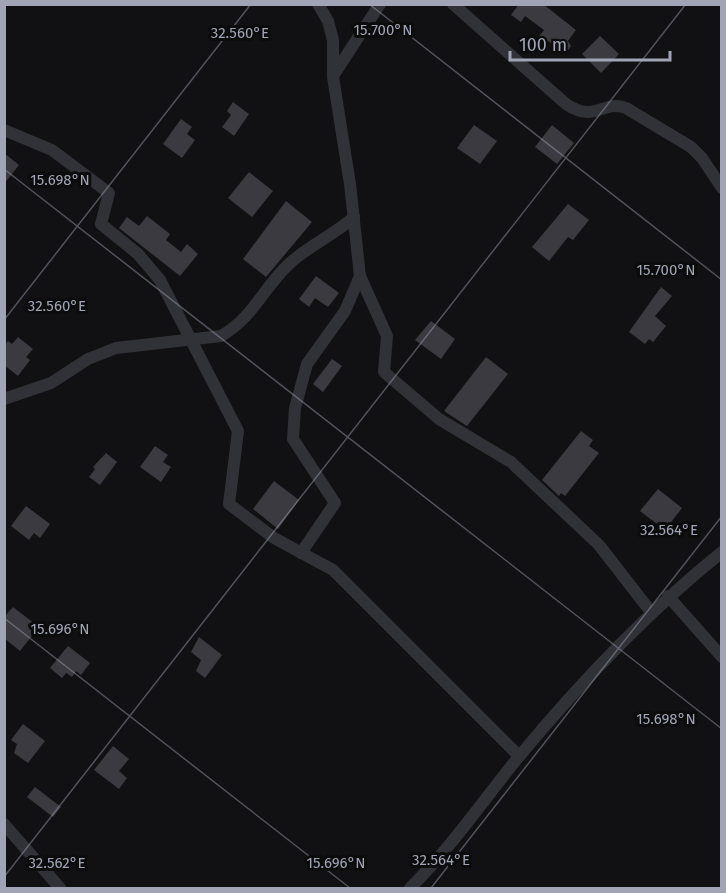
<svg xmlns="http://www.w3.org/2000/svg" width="726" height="893" font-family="'Fira Sans',sans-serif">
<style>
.building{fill:#3a3a40}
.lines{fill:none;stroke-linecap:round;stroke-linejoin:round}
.street{stroke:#313138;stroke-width:12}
.ticks{fill:none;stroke:#a0a4b5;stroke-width:1.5;stroke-opacity:0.45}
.ticks-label{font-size:15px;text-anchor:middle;fill:#a0a4b5;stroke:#0c0c0d;stroke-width:6;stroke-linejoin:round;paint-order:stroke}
</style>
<rect width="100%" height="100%" fill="#111012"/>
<g class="building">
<polygon points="519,4 543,4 576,30 568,41 571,46 566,53 548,41 543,44 537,39 544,30 525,16 521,22 511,15"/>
<polygon points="600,36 619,54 601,73 582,54"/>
<polygon points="233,102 249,114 234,136 222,127 231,115 227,111"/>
<polygon points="181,119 192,127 187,134 195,140 182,158 163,144"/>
<polygon points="474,125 497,141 480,164 457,148"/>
<polygon points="552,125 574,143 557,164 535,147"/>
<polygon points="4,153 19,165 4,184"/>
<polygon points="249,172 273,191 252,217 228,198"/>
<polygon points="286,201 312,222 266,277 243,259"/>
<polygon points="568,204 589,220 573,240 568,237 549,261 532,247"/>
<polygon points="147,216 170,234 166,240 181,252 187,244 198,254 180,276 119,228 127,217 139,226"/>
<polygon points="316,276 339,293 328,307 315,298 309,307 299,299"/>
<polygon points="661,287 672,296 655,316 666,326 653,342 649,339 645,344 629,332"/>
<polygon points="431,321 455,339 441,359 415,340"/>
<polygon points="18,337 33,349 26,357 30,360 18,376 4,365 4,346 8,341 12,344"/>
<polygon points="486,357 508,374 467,426 444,411"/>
<polygon points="332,359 342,366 323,392 313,384"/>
<polygon points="581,431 593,440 589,446 599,453 565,496 561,493 559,496 542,480"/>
<polygon points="155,446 168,455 163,462 171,467 161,482 140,467"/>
<polygon points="106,453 117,462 100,485 89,477 95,469 93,467"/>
<polygon points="274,481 299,500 278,529 253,509"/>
<polygon points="658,489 682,508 665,530 640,511"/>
<polygon points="26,506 50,524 40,538 34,533 29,540 11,526"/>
<polygon points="13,607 39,627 20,651 4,638 4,617"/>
<polygon points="199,637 222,655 205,678 196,671 201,660 191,652"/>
<polygon points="68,646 90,663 81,675 76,671 72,677 66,673 62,678 50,668"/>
<polygon points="23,724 45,741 28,763 14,753 17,744 11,740"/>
<polygon points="113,746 129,759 119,771 127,778 119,789 94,770"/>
<polygon points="35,787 61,807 53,817 27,797"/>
</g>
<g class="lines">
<g class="street">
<polyline points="318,4 328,21 333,40 333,77 350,184 360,276 387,336 384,372 439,419 511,462 599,545 651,612"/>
<path d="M453,4L566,104C596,124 603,99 626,108L691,147L702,158L722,188"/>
<polyline points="333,76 380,4"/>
<polyline points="4,130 52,150 109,193 101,224 138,254 160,280 238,431 229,504 274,538 333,570 519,756"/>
<path d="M4,399L51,383L88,359L116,348L221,336C254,317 263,288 289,264C308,246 334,235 354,217"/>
<polyline points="301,553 335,503 293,439 295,408 307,364 345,311 360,276"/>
<polyline points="668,596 722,657"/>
<polyline points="4,824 60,888"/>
<path d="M410,888C450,849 482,802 517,759C579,684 646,613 722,552"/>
</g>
</g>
<path class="ticks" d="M369,4L722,280M4,169L722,729M4,320L251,4M4,618L350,888M4,877L686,4M431,888L722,516"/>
<g class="ticks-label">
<text x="383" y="35">15.700°N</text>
<text x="240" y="38">32.560°E</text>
<text x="60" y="185">15.698°N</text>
<text x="666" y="275">15.700°N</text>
<text x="57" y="311">32.560°E</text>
<text x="669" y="535">32.564°E</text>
<text x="60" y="634">15.696°N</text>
<text x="666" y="724">15.698°N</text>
<text x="441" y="865">32.564°E</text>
<text x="336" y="868">15.696°N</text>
<text x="57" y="868">32.562°E</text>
</g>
<rect width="726" height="893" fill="none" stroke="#a0a4b5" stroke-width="12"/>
<path d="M510 51v9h160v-9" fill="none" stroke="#a0a4b5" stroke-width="3"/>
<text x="519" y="51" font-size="18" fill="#a0a4b5" stroke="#0c0c0d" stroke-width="4.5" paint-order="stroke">100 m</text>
</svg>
